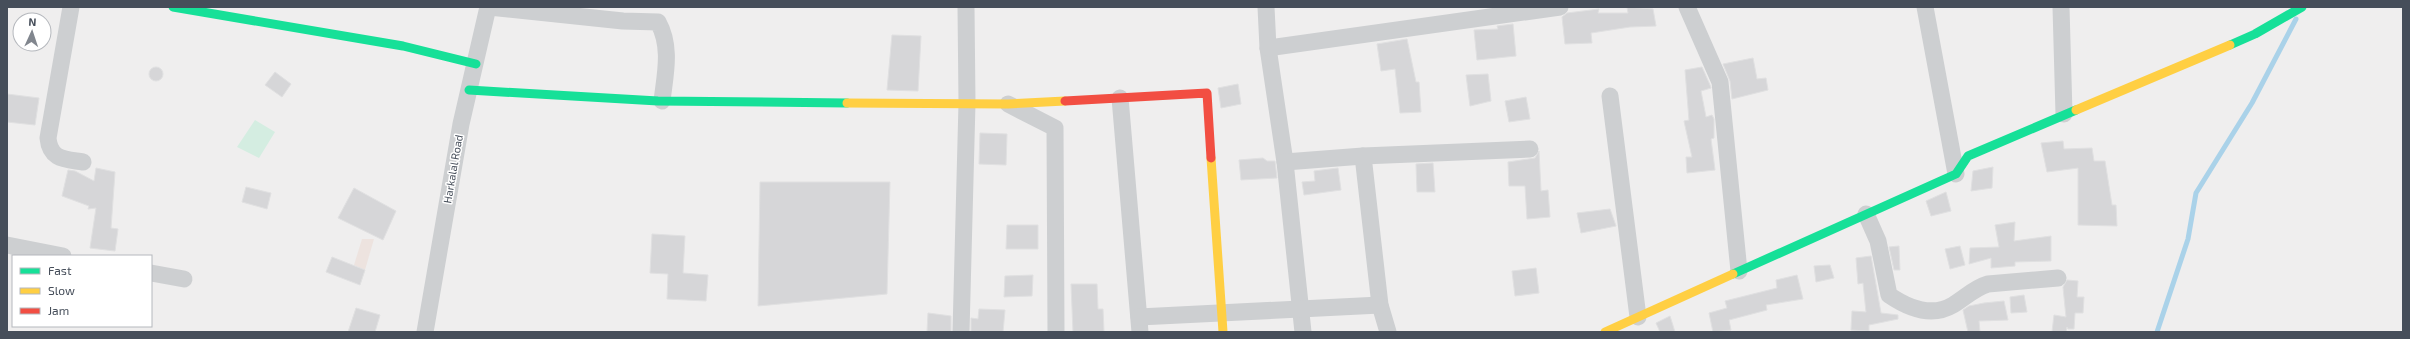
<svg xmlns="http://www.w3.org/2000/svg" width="2410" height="339" font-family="'Exo 2',sans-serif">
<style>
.medical{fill:#ede3df}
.green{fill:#d4ede1}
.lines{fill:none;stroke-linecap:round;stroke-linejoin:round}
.stream{stroke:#aad2e9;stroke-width:5}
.building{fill:#d6d6d8;stroke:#e0e0e1}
.street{stroke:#cdcfd1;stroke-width:17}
.fast{stroke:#16e098;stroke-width:9}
.slow{stroke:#ffcf43;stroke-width:9}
.jam{stroke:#f24e42;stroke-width:9}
.labels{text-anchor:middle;stroke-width:3;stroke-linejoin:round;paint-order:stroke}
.street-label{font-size:11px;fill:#464e5a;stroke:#fff}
</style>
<rect width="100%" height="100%" fill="#efeeee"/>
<polygon class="medical" points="362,239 374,239 365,270 354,265"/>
<polygon class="green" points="255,120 275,132 259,158 237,147"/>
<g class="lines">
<polyline class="stream" points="2157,332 2188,239 2196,193 2252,103 2296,19"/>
</g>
<g class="building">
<polygon points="1627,7 1653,9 1656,26 1630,27 1591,33 1592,43 1565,44 1562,17 1567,13 1599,9 1598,13 1628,13"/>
<polygon points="1513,24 1516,56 1477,60 1474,30 1498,29 1497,26"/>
<polygon points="892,35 921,36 918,91 887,90"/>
<polygon points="1407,39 1416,82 1419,82 1421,112 1400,113 1395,69 1381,71 1377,44"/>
<polygon points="1753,58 1757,79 1766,78 1768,90 1732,99 1730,81 1723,64"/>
<circle cx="156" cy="74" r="7"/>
<polygon points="1702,67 1710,85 1711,88 1701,91 1706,117 1712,115 1714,119 1714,138 1711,139 1715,170 1687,173 1686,157 1692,157 1684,121 1689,120 1685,70"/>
<polygon points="275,72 291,84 282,97 265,85"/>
<polygon points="1488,74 1491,101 1470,106 1466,75"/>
<polygon points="1238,84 1241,104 1221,108 1218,88"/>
<polygon points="7,94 39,98 35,125 7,122"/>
<polygon points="1526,97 1530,119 1509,122 1505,101"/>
<polygon points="980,133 1007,134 1006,165 979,164"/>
<polygon points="2063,141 2064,149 2092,148 2094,161 2105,161 2112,205 2116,205 2117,226 2078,225 2078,168 2047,172 2041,143"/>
<polygon points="1539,151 1541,191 1548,190 1550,217 1527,219 1525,186 1509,186 1508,162 1535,158"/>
<polygon points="1263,158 1267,161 1275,161 1277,178 1241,180 1239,160"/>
<polygon points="1433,163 1435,192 1417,192 1416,164"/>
<polygon points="1993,167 1992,188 1971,191 1973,171"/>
<polygon points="96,168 115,172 111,228 118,229 115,251 90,248 96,208 88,209 89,206 62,196 68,170 75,171 94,181"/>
<polygon points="1338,168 1341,190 1304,195 1302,182 1315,181 1314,171"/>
<polygon points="760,182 890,182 887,294 758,306"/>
<polygon points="246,187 271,193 267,209 242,202"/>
<polygon points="354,188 396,211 383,240 338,218"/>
<polygon points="1946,192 1951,211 1931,216 1926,201"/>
<polygon points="1610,209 1616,226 1581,233 1577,213"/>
<polygon points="2015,222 2014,241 2051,236 2051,261 2015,262 2015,266 1991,268 1991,258 1969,264 1970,248 1999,247 1995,225"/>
<polygon points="1007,225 1038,225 1038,249 1006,249"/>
<polygon points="652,234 685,236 683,273 708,275 706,301 667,299 668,274 650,273"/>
<polygon points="1899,246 1900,270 1894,270 1889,247"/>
<polygon points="1960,246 1965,265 1950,269 1945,249"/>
<polygon points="1871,256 1881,313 1898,315 1898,319 1869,325 1869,331 1851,330 1852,311 1866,312 1863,283 1858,284 1856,258"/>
<polygon points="332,257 365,270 360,285 326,272"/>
<polygon points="1830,265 1834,278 1816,282 1814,266"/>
<polygon points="1536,268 1539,293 1515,296 1512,271"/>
<polygon points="1033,275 1032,296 1004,297 1005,276"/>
<polygon points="1797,275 1803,299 1766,305 1767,310 1729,320 1731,330 1713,332 1709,313 1727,308 1725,301 1777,288 1776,280"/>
<polygon points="2067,280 2078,281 2077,297 2084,297 2083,313 2075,313 2074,329 2068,329 2067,327 2066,332 2052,332 2054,315 2066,317 2063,287"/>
<polygon points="1071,284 1097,284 1098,309 1103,309 1104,332 1073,332"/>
<polygon points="2024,295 2027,312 2011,313 2010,297"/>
<polygon points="2004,301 2008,320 1979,321 1980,332 1968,332 1963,310 1969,306 1984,303"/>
<polygon points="356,308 380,315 375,332 348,332"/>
<polygon points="979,309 1005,310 1003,332 971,332 971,318 978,319"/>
<polygon points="928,313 951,316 951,332 927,332"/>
<polygon points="1670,316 1675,332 1660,332 1656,323"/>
</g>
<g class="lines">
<g class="street">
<path d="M71,7L48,138C50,160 65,159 83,162"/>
<path d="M489,7L623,21L658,22C672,47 665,75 662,101"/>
<polyline points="1266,7 1268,48 1285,162 1303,332"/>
<polyline points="1687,7 1720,82 1739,271"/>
<polyline points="1925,7 1956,174"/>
<polyline points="2061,7 2064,114"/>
<polyline points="1268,48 1560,7"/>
<polyline points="1610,96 1638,317"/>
<polyline points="1120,98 1140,332"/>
<polyline points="1008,104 1055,128 1056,332"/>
<polyline points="1363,156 1380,305 1388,332"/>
<polyline points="1285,162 1363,156 1530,149"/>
<path d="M1866,214L1878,241L1889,295C1908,308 1931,318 1953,305C1965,298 1974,288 1988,284L2058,278"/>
<polyline points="7,245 63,256"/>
<polyline points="151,273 184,279"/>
<polyline points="1139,317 1380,305"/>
<polyline points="425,332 461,124 488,7"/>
<polyline points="961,332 967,103 966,7"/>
</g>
<g class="fast">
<polyline points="173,7 403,46 476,64"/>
<polyline points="2230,45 2255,34 2302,7"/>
<polyline points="469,90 658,101 847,103"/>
<polyline points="1733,274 1956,174 1968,156 2076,110"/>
</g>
<g class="slow">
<polyline points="847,103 1008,104 1065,101"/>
<polyline points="2076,110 2230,45"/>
<polyline points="1211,158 1223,332"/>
<polyline points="1605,332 1733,274"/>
</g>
<polyline class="jam" points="1065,101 1207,93 1211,158"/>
</g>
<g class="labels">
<g class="street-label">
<text transform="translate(453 169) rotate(-80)" y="4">Harkalal Road</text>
</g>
</g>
<rect width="2410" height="339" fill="none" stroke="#464e5a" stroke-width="16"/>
<rect x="12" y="255" width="140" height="72" fill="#ffffff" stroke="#b5b8bd"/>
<rect x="20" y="268" width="20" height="6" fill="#16e098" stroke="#b5b8bd"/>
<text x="48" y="275" font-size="12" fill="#464e5a">Fast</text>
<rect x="20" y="288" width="20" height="6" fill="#ffcf43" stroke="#b5b8bd"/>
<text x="48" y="295" font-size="12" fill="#464e5a">Slow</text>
<rect x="20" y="308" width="20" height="6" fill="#f24e42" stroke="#b5b8bd"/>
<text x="48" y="315" font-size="12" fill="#464e5a">Jam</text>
<g transform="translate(32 32) rotate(3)"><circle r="19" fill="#ffffff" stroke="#b5b8bd"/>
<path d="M0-3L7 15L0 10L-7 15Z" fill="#81868e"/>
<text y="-6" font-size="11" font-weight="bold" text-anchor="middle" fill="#464e5a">N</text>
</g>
</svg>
